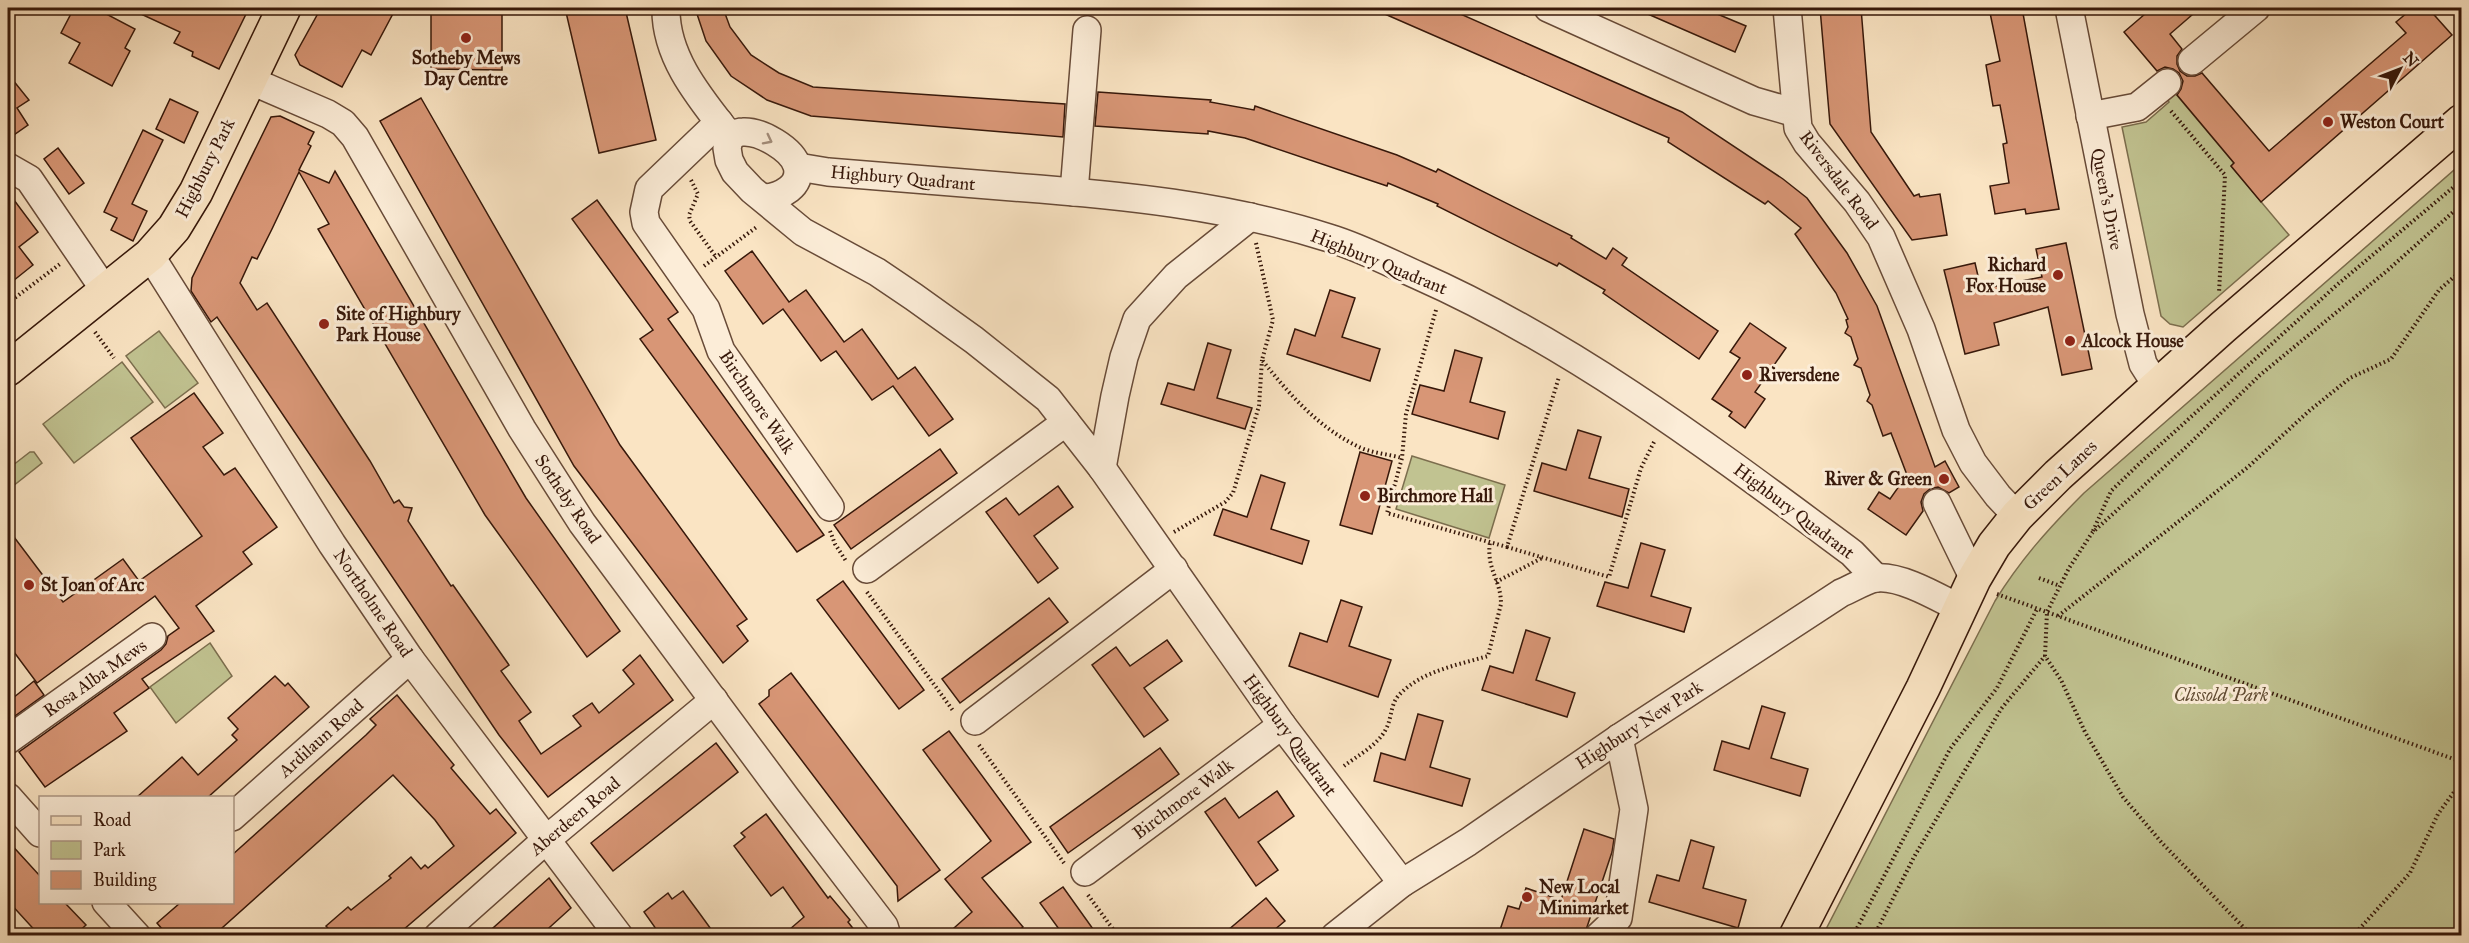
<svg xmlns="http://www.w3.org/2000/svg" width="2469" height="943" font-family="'IM FELL Great Primer',serif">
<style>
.green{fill:#c1c391;stroke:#7c6e4e;stroke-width:1.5}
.building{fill:#d89676;stroke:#37180a;stroke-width:1.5}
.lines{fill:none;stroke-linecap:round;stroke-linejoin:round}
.minor-casing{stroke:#684b38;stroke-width:30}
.major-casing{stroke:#37180a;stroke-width:36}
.path{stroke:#37180a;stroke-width:4;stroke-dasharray:1.5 3;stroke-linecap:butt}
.minor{stroke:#fcedd8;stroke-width:27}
.major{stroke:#fae4c3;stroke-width:33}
.oneway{stroke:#a38d7b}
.poi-dot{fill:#8f2418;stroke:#fcedd8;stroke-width:2}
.labels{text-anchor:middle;stroke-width:6;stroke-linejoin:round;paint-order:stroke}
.poi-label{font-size:18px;font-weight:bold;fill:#37180a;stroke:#fcedd8;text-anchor:start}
.street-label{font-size:18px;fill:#37180a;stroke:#fcedd8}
.park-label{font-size:18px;font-style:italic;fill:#604b32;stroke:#fcedd8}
</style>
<rect width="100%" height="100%" fill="#fae4c3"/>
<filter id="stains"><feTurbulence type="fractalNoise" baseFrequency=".00333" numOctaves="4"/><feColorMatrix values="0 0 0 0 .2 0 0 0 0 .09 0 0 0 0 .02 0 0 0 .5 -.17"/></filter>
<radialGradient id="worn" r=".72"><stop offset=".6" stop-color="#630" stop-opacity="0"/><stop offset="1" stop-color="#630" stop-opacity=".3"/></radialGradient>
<g class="green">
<polygon points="2175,93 2234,163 2231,166 2289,235 2183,327 2170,324 2161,316 2122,127 2146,122 2169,102 2168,100"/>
<path d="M2461,164V935H1823L1995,601C2021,559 2049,528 2084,493Z"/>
<polygon points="159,331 198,383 165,408 126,356"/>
<polygon points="122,362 153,402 74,463 43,424"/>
<polygon points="30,452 34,452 42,463 8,490 8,469"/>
<polygon points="1412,456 1505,485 1489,538 1396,509"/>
<polygon points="210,643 232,676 176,723 150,687"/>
</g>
<g class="building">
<polygon points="74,8 95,8 135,29 125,48 130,51 112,86 69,63 80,43 61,33"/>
<polygon points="128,8 249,8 219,69 192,56 193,52 174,43 180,32"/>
<polygon points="321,8 396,8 371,55 362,50 342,87 300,65 295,55"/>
<polygon points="431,8 502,8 502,70 431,69"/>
<polygon points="565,8 625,8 656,140 599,153"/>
<polygon points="695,8 723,8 730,27 751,55 779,73 813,87 1065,104 1063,137 811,116 767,100 731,76 706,41"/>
<polygon points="1371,8 1447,8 1682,112 1783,179 1807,198 1847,253 1877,306 1935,467 1945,461 1959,487 1949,493 1938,487 1930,489 1924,494 1921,502 1923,511 1906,535 1868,509 1879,492 1890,499 1907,475 1891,433 1883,436 1872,405 1867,401 1870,395 1861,368 1854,365 1858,359 1851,337 1845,333 1848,327 1846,320 1848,319 1836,293 1795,234 1801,228 1768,201 1765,204 1668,142 1669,138"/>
<polygon points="1634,8 1703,8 1746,26 1735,52"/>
<polygon points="1820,8 1861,8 1871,132 1914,196 1919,194 1920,197 1940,194 1947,235 1912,240 1830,124"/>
<polygon points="1989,8 2022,8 2059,209 2026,214 2025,209 1995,214 1990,186 2009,183 2003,144 2007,143 2000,105 1993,106 1986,65 2000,61"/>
<polygon points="2152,8 2200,8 2170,34 2182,49 2177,56 2177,64 2180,71 2187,76 2195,76 2202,73 2269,151 2406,33 2396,22 2413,8 2428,8 2452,35 2261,202 2231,166 2234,163 2177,95 2181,89 2183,81 2179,73 2173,69 2165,67 2157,71 2124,32"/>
<polygon points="8,74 29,100 17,108 28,125 8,139"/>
<polygon points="1098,92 1211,100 1210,102 1254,110 1255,106 1397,155 1436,172 1438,169 1572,236 1571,238 1606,259 1613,248 1627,258 1622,265 1718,331 1699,359 1603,293 1605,290 1559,263 1557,266 1437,206 1438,204 1388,183 1387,186 1245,138 1208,131 1208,134 1095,126"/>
<polygon points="421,98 620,445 747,619 737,626 748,641 723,663 574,466 380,121"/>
<polygon points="170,99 198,112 184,143 156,129"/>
<polygon points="280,116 314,132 308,144 311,146 299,170 329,183 335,171 526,498 620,631 587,657 485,515 318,229 329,224 299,172 272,229 257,259 252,257 240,283 257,310 267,303 370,461 394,503 399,500 404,507 412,508 408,521 451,586 453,585 509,665 501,671 531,712 519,721 541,754 581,726 573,716 592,703 599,713 634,684 623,670 640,655 673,700 548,797 499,735 217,317 211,322 191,291 192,278 271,117"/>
<polygon points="143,130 163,140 132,204 147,211 133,241 111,230 117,218 104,212"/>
<polygon points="58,148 84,183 69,194 44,159"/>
<polygon points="8,192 38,232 19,247 33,265 8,285"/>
<polygon points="597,200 678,312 668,319 824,535 797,552 640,339 653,330 572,219"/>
<polygon points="2066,243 2092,369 2062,375 2048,307 1994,323 1999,345 1965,354 1944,270 1975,263 1981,289 2042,277 2036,249"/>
<polygon points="752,251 789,302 806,290 844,342 862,329 898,379 915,367 953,419 929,436 893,386 872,400 836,351 821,361 783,309 763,324 725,271"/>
<polygon points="1330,290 1355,298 1342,337 1380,349 1370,381 1287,354 1295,329 1315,336"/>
<polygon points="1750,323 1786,348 1755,392 1765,399 1745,428 1729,416 1732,412 1712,399 1740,358 1730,352"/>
<polygon points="1208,343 1231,350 1217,398 1252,408 1245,429 1161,404 1168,383 1194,390"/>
<polygon points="1455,350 1482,358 1470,402 1505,412 1498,439 1412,414 1420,385 1444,391"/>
<polygon points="194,393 223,433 203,447 224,475 235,468 277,527 243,552 252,564 196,606 214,631 142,679 149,688 114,713 127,731 45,787 19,752 161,650 166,644 168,636 179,628 155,596 37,683 8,644 8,529 63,602 123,559 139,581 202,536 131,438"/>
<polygon points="1578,430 1601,437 1589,478 1629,489 1622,517 1534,491 1542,463 1566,470"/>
<polygon points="940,449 957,473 851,549 834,525"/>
<polygon points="1360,452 1392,461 1372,534 1340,525"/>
<polygon points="1261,475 1285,483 1271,529 1309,541 1302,564 1214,535 1223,509 1247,517"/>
<polygon points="1058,486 1073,507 1034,536 1058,568 1038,583 986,512 1006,498 1019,515"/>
<polygon points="1641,543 1665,550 1651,596 1691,608 1684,632 1597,606 1605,582 1628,588"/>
<polygon points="843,581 924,690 899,709 817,600"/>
<polygon points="1049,598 1068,622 960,703 942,679"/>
<polygon points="1341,600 1362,607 1349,646 1391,660 1378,697 1289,666 1300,633 1327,642"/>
<polygon points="1526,630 1550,638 1536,680 1575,693 1567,717 1482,690 1490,666 1513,673"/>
<polygon points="1167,640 1182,661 1144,688 1168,720 1144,737 1092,665 1116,647 1130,666"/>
<polygon points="791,673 940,870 898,901 897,886 759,704 769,696 769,690"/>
<polygon points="275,676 285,686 288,683 309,707 207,798 136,798 182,757 198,775 237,740 232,735 238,729 228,718"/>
<polygon points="34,681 44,695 8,721 8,702"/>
<polygon points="397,695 454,765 451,768 490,814 496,809 516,833 396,936 335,936 326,926 348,907 351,910 391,878 389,876 411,857 421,869 425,865 428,868 454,846 435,820 393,775 213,936 168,936 157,923 180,903 232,903 232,855 366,735 376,725 370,719"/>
<polygon points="1762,706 1785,713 1771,758 1808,769 1800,796 1714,770 1722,741 1749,749"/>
<polygon points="1418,714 1443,721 1430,767 1470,779 1462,806 1374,781 1381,753 1405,760"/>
<polygon points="949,731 1031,842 982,878 1023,927 1013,936 945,936 972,912 945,879 991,841 923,750"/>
<polygon points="716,743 738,772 613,871 591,843"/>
<polygon points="1160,748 1179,774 1068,853 1050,827"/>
<polygon points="1277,791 1294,816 1258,842 1278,870 1256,886 1205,812 1225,798 1239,818"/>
<polygon points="766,814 828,898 830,896 850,920 848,922 859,936 782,936 804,917 783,887 771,896 734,846 745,837 741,833"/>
<polygon points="1584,829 1614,839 1612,852 1584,936 1571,936 1552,929 1550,936 1498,936 1508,906 1519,909 1526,888 1561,900"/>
<polygon points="1691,840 1714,847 1703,888 1746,900 1738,928 1649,902 1657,875 1679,881"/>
<polygon points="8,841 40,876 40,903 65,903 86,925 74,936 40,936 8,901"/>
<polygon points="549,878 571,908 540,936 484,936"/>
<polygon points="1063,887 1098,936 1064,936 1040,903"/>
<polygon points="683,891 700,914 716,936 661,936 644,912 668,893 672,899"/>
<polygon points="1266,898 1285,921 1267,936 1221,936"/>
</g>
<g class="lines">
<g class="minor-casing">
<g id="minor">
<path d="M666,8C665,57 700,98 729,135"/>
<polyline points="1548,8 1754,101 1796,113"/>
<polyline points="1787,8 1798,128 1807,143 1857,202 1881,237 1921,329 1956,430 1973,463 1998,496 2017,516"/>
<polyline points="2069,8 2130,314 2143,364 2157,386"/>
<polyline points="2192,61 2256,8"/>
<polyline points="249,80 328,114 343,123 355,137 522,429 582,523 787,799 884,926 887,936"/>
<polyline points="2090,116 2137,107 2167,83"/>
<polyline points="719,122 649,189 644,212 646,223 706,309 721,351 830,507"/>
<polyline points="730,136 727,148 729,160 735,172 752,190 803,232 877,272 914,297 974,340 1048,399 1102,468 1282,725 1402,883"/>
<path d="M730,136C734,134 739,132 743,132C761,131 792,149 797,166C803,186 780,197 765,198"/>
<polyline points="8,167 29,179 106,292"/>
<path d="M798,167L828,172C890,177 951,182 1013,187C1120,195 1226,205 1329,238C1359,247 1388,262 1417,275C1575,345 1713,450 1852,553L1876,578"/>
<polyline points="1074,192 1087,30"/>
<polyline points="150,255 332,544 410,659 619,936"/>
<polyline points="1102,468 1115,396 1124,357 1137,319 1176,276 1250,217"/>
<polyline points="1937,503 1974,579"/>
<polyline points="867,569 1066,422"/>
<polyline points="975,721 1174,569"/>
<polyline points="8,740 152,637"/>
<polyline points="8,797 40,833"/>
<polyline points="232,817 410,659"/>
<polyline points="1085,872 1282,725"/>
<polyline points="106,902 137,936"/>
<polyline points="438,936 547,839 714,700"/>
<path d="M1335,936L1402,883L1468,842L1619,738L1841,593C1851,589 1865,580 1876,578C1901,575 1939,598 1961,609"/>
<polyline points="1599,936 1618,918 1634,809 1619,738"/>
</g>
</g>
<g class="major-casing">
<g id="major">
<polyline points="8,369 150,255 174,228 196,192 284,8"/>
<polyline points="1796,936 1923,688 1974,579 1994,545 2017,516 2058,475 2223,327 2462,121"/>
</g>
</g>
<g class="path">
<polyline points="2171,111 2225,175 2219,293"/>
<polyline points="691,180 698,194 689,215 690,221 716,257"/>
<path d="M1256,243L1273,320L1262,360C1289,394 1318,427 1357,446C1370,453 1388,454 1402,458"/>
<polyline points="704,266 758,226"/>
<polyline points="8,303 60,264"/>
<polyline points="1436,310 1406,414 1402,458 1387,513 1507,547 1559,377"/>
<polyline points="95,332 114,358"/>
<polyline points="830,531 835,544 846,561"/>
<polyline points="2093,531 2111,491 2140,463 2338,284 2462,180"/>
<polyline points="1174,532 1225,502 1233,493 1259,406 1262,360"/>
<polyline points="1507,547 1609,577 1641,468 1655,440"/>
<polyline points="2039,578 2060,586"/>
<polyline points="1496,582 1542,558"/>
<polyline points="867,592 954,712"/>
<polyline points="1997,594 2462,762"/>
<polyline points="2058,616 2248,467 2309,411 2350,378 2391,359 2439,290 2462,270"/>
<polyline points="979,745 1064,863"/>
<path d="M1344,766C1357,756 1378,745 1386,729C1392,718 1390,705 1399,695C1421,671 1458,665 1488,656L1501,604C1501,579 1486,570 1490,542"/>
<polyline points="1088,895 1118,936"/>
<polyline points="1853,936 1950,749 1997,688 2037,609"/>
<polyline points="1874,936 1914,857 2001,709 2045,656"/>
<polyline points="2252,936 2162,843 2123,797 2085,732 2061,680 2045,656 2047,612 2069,568 2092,533 2185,448 2260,375 2388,270 2462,204"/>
<path d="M2291,936C2303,932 2315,930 2327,936"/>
<polyline points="2353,936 2410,873 2438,814 2462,781"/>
</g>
<use href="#minor" class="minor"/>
<use href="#major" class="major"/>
</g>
<defs><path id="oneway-chevron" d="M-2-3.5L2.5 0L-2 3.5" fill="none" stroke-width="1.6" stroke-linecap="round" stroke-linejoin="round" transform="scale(1.5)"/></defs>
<use class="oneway" href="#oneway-chevron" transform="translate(768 140) rotate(27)"/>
<g class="poi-dot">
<circle cx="466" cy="38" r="6"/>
<circle cx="2328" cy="122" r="6"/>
<circle cx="2058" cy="275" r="6"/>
<circle cx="324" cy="324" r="6"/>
<circle cx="2070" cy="341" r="6"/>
<circle cx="1747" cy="375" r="6"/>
<circle cx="1944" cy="479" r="6"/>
<circle cx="1365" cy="496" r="6"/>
<circle cx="29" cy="585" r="6"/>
<circle cx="1527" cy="897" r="6"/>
</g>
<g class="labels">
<g class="poi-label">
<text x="466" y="64" text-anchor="middle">Sotheby Mews<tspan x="466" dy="21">Day Centre</tspan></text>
<text x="2340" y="128">Weston Court</text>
<text x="2046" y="271" text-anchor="end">Richard<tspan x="2046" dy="21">Fox House</tspan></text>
<text x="336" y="320">Site of Highbury<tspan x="336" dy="21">Park House</tspan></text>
<text x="2082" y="347">Alcock House</text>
<text x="1759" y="381">Riversdene</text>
<text x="1932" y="485" text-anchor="end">River &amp; Green</text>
<text x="1377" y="502">Birchmore Hall</text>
<text x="41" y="591">St Joan of Arc</text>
<text x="1539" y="893">New Local<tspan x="1539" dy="21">Minimarket</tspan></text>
</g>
<g class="street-label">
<text transform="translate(205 168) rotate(-63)" y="6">Highbury Park</text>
<text transform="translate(903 178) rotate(5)" y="6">Highbury Quadrant</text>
<text transform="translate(1839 180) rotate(53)" y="6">Riversdale Road</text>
<text transform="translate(2107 199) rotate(79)" y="6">Queen's Drive</text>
<text transform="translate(1379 262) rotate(22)" y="6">Highbury Quadrant</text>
<text transform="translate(757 402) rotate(56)" y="6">Birchmore Walk</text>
<text transform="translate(2060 475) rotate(-43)" y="6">Green Lanes</text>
<text transform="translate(568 499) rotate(56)" y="6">Sotheby Road</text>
<text transform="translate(1794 511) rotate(37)" y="6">Highbury Quadrant</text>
<text transform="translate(373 603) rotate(56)" y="6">Northolme Road</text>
<text transform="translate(95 678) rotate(-35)" y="6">Rosa Alba Mews</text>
<text transform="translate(1639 725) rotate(-33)" y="6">Highbury New Park</text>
<text transform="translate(1290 735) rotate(54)" y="6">Highbury Quadrant</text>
<text transform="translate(321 738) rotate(-42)" y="6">Ardilaun Road</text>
<text transform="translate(1183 799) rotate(-37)" y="6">Birchmore Walk</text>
<text transform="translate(575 816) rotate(-40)" y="6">Aberdeen Road</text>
</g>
<g class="park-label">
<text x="2221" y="701">Clissold Park</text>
</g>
</g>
<rect width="2469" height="943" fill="none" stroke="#fae4c3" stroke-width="30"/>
<rect x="9" y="9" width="2451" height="925" fill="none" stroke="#37180a" stroke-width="3"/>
<rect x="15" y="15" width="2439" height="913" fill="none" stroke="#37180a" stroke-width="1.5"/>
<rect x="39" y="796" width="195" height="108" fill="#fcedd8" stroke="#ad9886" stroke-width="1.5"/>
<rect x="51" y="816" width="30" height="9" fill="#fae4c3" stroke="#ad9886" stroke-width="1.5"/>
<text x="93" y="826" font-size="18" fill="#37180a">Road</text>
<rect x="51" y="841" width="30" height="18" fill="#c1c391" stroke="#ad9886" stroke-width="1.5"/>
<text x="93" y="856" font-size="18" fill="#37180a">Park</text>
<rect x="51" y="871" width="30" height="18" fill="#d89676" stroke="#ad9886" stroke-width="1.5"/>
<text x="93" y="886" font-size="18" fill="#37180a">Building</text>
<g transform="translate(2400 69) rotate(48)" stroke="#fcedd8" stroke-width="4.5" paint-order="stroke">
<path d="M0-4.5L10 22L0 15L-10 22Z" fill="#37180a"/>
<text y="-9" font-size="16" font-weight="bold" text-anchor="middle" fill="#37180a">N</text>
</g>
<rect width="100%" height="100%" filter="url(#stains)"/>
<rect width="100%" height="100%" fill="url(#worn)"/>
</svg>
